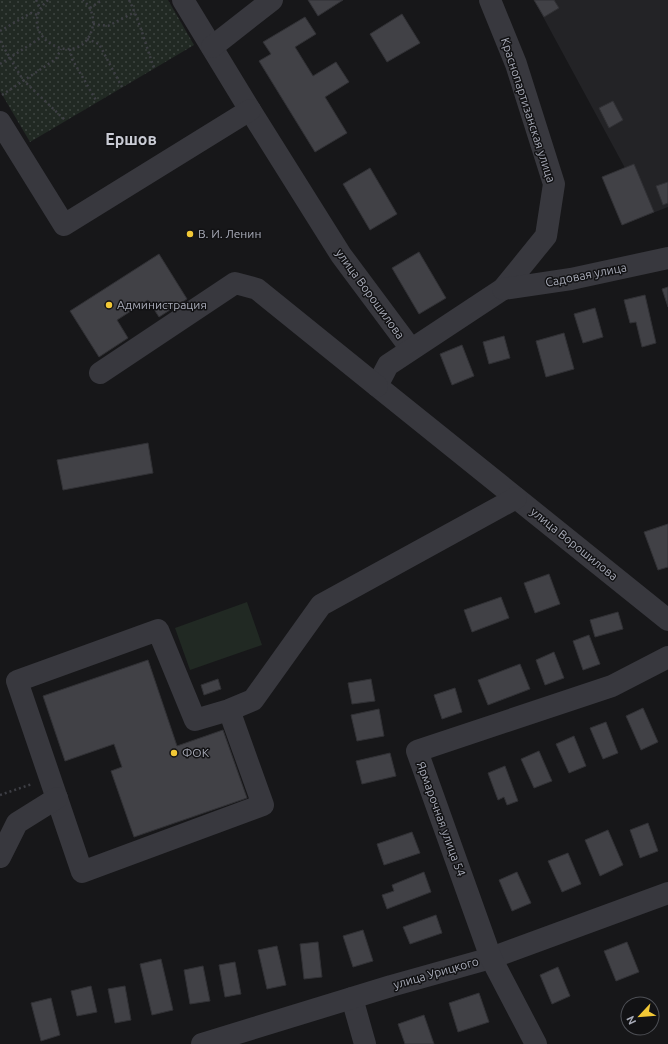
<svg xmlns="http://www.w3.org/2000/svg" width="668" height="1044" font-family="Ubuntu,sans-serif">
<style>
.built{fill:#232326}
.green{fill:#212923}
.park{fill:url(#park-dots)}
.building{fill:#414146;stroke:#313135}
.lines{fill:none;stroke-linecap:round;stroke-linejoin:round}
.path{stroke:#3e3f45;stroke-width:2.5;stroke-dasharray:2 3;stroke-linecap:butt}
.minor{stroke:#38383e;stroke-width:22}
.poi-dot{fill:#f2c836;stroke:#121214;stroke-width:1.5}
.labels{text-anchor:middle;stroke-width:3;stroke-linejoin:round;paint-order:stroke}
.street-label{font-size:12px;fill:#a9acb9;stroke:#121214}
.poi-label{font-size:12px;fill:#a9acb9;stroke:#121214;text-anchor:start}
.district-label{font-size:16px;font-weight:bold;fill:#caccd5;stroke:#121214}
</style>
<defs>
<pattern id="park-dots" width="8" height="8" patternUnits="userSpaceOnUse"><rect width="8" height="8" fill="#212923"/><path d="M2 2h.1M6 6h.1" fill="none" stroke="#3e4541" stroke-width="1.8" stroke-linecap="round"/></pattern>
</defs>
<rect width="100%" height="100%" fill="#171719"/>
<polygon class="built" points="534,0 668,0 668,207 622,225 602,177 625,168"/>
<polygon class="green" points="247,602 262,645 190,670 175,628"/>
<polygon class="park" points="0,0 168,0 194,45 30,142 0,91"/>
<g class="building">
<polygon points="308,0 343,0 318,16"/>
<polygon points="534,0 554,0 559,8 544,17"/>
<polygon points="402,14 420,43 387,62 370,34"/>
<polygon points="305,17 316,34 295,47 313,76 336,62 349,82 325,97 347,133 315,152 259,61 271,54 263,42"/>
<polygon points="613,101 623,120 609,128 599,108"/>
<polygon points="634,164 654,212 622,225 602,177"/>
<polygon points="370,168 397,214 370,230 343,184"/>
<polygon points="668,182 668,203 663,205 656,186"/>
<polygon points="419,252 446,298 419,314 392,268"/>
<polygon points="159,254 187,299 159,317 148,300 117,320 128,338 99,357 70,311"/>
<polygon points="668,287 668,307 662,289"/>
<polygon points="645,295 656,343 642,347 636,322 630,323 624,300"/>
<polygon points="595,308 603,337 583,343 574,314"/>
<polygon points="564,333 574,369 546,377 536,341"/>
<polygon points="504,336 510,358 489,364 483,342"/>
<polygon points="462,345 474,376 452,385 440,354"/>
<polygon points="148,443 153,473 63,490 57,460"/>
<polygon points="668,524 668,567 658,570 644,532"/>
<polygon points="549,574 560,604 535,613 524,583"/>
<polygon points="501,597 509,618 472,632 464,610"/>
<polygon points="618,612 623,629 595,637 590,620"/>
<polygon points="589,635 600,664 583,670 573,641"/>
<polygon points="554,652 564,678 545,685 536,660"/>
<polygon points="148,660 177,746 223,730 247,798 134,837 111,771 122,767 114,744 65,761 43,696"/>
<polygon points="520,664 530,689 488,705 478,680"/>
<polygon points="218,679 221,689 204,695 201,685"/>
<polygon points="371,679 375,701 352,704 348,683"/>
<polygon points="455,688 462,712 442,719 434,695"/>
<polygon points="643,708 658,742 641,750 626,716"/>
<polygon points="379,709 384,736 357,741 351,715"/>
<polygon points="606,722 618,753 603,759 590,728"/>
<polygon points="574,736 586,766 569,773 556,744"/>
<polygon points="539,751 552,781 534,788 521,759"/>
<polygon points="390,753 396,776 362,784 356,761"/>
<polygon points="505,766 518,801 507,805 504,797 498,800 488,773"/>
<polygon points="648,823 658,851 640,858 630,830"/>
<polygon points="608,830 623,865 600,876 585,840"/>
<polygon points="412,832 420,853 384,865 377,844"/>
<polygon points="568,853 581,884 562,892 548,861"/>
<polygon points="424,872 431,892 387,909 382,895 394,891 392,885"/>
<polygon points="517,872 531,903 512,911 499,880"/>
<polygon points="436,915 442,933 410,944 403,927"/>
<polygon points="363,930 373,961 353,967 343,936"/>
<polygon points="318,942 322,977 304,979 300,944"/>
<polygon points="627,942 639,972 616,981 604,951"/>
<polygon points="277,946 286,985 267,989 258,950"/>
<polygon points="161,959 173,1010 152,1015 140,964"/>
<polygon points="235,962 241,994 225,997 219,965"/>
<polygon points="203,966 210,1001 190,1004 184,970"/>
<polygon points="558,967 570,996 552,1004 540,975"/>
<polygon points="91,986 97,1012 77,1016 71,991"/>
<polygon points="125,986 131,1020 115,1023 108,989"/>
<polygon points="479,993 489,1022 458,1032 449,1003"/>
<polygon points="51,998 60,1035 41,1041 31,1003"/>
<polygon points="424,1015 434,1044 405,1044 398,1024"/>
</g>
<g class="lines">
<g class="path">
<polyline points="36,0 40,8"/>
<path d="M48,0C9,35 84,76 93,25C94,15 90,6 83,0"/>
<path d="M129,0C140,22 146,46 154,68"/>
<polyline points="90,8 102,0"/>
<polyline points="93,24 108,26 135,12"/>
<polyline points="0,31 31,13 38,15"/>
<polyline points="87,39 99,44 122,87"/>
<polyline points="0,41 23,80 66,121"/>
<polyline points="70,49 72,59 97,102"/>
<polyline points="0,64 42,37"/>
<polyline points="2,95 56,59 61,49"/>
<polyline points="0,795 32,784"/>
</g>
<g class="minor">
<polyline points="183,0 250,110 341,255 411,349"/>
<polyline points="490,0 516,64 554,184 546,236 503,289 388,365 377,386 668,620"/>
<polyline points="212,47 272,0"/>
<polyline points="0,122 64,225 250,110"/>
<polyline points="503,289 571,279 668,258"/>
<polyline points="100,373 235,283 257,289 377,386"/>
<polyline points="229,710 263,805 82,872 17,681 158,630 195,720 229,710 253,700 321,605 516,498"/>
<polyline points="0,857 17,823 57,798"/>
<polyline points="352,998 365,1044"/>
<polyline points="202,1044 391,986 491,958 668,893"/>
<polyline points="536,1044 491,958 417,751 612,686 668,657"/>
</g>
</g>
<g class="poi-dot">
<circle cx="190" cy="234" r="4"/>
<circle cx="109" cy="305" r="4"/>
<circle cx="174" cy="753" r="4"/>
</g>
<g class="labels">
<g class="street-label">
<text transform="translate(528 110) rotate(72)" y="4">Краснопартизанская улица</text>
<text transform="translate(586 275) rotate(-11)" y="4">Садовая улица</text>
<text transform="translate(370 294) rotate(54)" y="4">улица Ворошилова</text>
<text transform="translate(574 544) rotate(39)" y="4">улица Ворошилова</text>
<text transform="translate(441 819) rotate(70)" y="4">Ярмарочная улица 54</text>
<text transform="translate(436 973) rotate(-16)" y="4">улица Урицкого</text>
</g>
<g class="poi-label">
<text x="198" y="238">В. И. Ленин</text>
<text x="117" y="309">Администрация</text>
<text x="182" y="757">ФОК</text>
</g>
<g class="district-label">
<text x="131" y="145">Ершов</text>
</g>
</g>
<g transform="translate(640 1016) rotate(244)"><circle r="19" fill="#121214" stroke="#4e5056"/>
<path d="M0-3L7 15L0 10L-7 15Z" fill="#f2c836"/>
<text y="-6" font-size="11" font-weight="bold" text-anchor="middle" fill="#a9acb9">N</text>
</g>
</svg>
